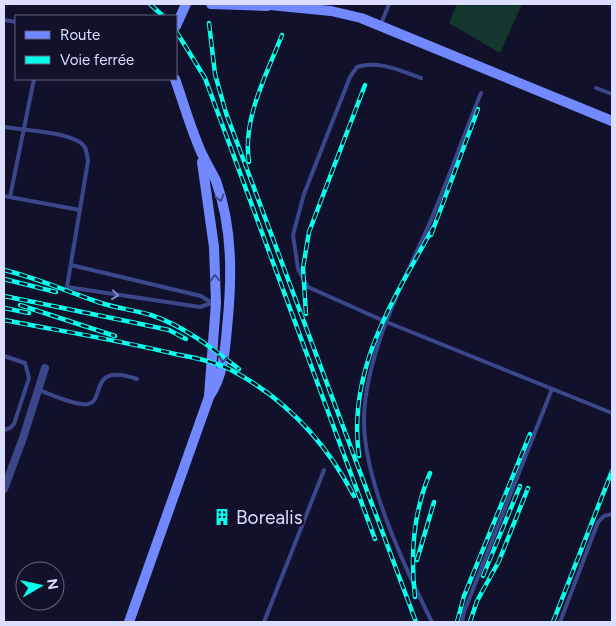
<svg xmlns="http://www.w3.org/2000/svg" width="616" height="626" font-family="Figtree,sans-serif">
<style>
.green{fill:#13362e}
.lines{fill:none;stroke-linecap:round;stroke-linejoin:round}
.service{stroke:#3b468b;stroke-width:4}
.minor{stroke:#3b468b;stroke-width:8}
.secondary{stroke:#7288ff;stroke-width:10}
.rail-casing{stroke:#07ffeb;stroke-width:4.5}
.rail{stroke:#11112c;stroke-width:2.5;stroke-dasharray:8;stroke-linecap:butt}
.oneway{stroke:#3d478b}
.oneway2{stroke:#838abf}
.labels{text-anchor:middle;stroke-width:5;stroke-linejoin:round;paint-order:stroke}
.poi-label{font-size:19px;fill:#dbdeff;stroke:#11112c;text-anchor:start}
</style>
<rect width="100%" height="100%" fill="#11112c"/>
<polygon class="green" points="457,4 522,4 500,53 449,23"/>
<g class="lines">
<g class="service">
<polyline points="4,20 16,22"/>
<polyline points="381,24 389,4"/>
<path d="M421,78C401,71 379,60 357,67L350,77L304,194L293,235L298,269L308,287L384,321L612,413"/>
<polyline points="596,88 612,94"/>
<path d="M4,127C22,130 73,132 84,146C87,150 87,156 88,161L67,287L200,307L212,303"/>
<polyline points="4,196 80,210"/>
<polyline points="10,197 34,79"/>
<polyline points="71,265 201,296 212,303"/>
<polyline points="4,356 25,363 29,378 14,424 10,428 4,430"/>
<path d="M39,390C50,394 76,406 88,404C106,401 87,362 137,379"/>
<polyline points="264,622 324,470"/>
<path d="M432,622C405,568 363,479 364,419C365,356 402,284 428,227C447,183 463,137 481,93"/>
<polyline points="462,622 464,612 552,389"/>
<polyline points="560,622 598,522 604,516 612,514"/>
</g>
<polyline class="minor" points="4,489 23,438 45,368"/>
<g class="secondary">
<polyline points="211,4 267,6"/>
<polyline points="260,4 331,11 361,18 612,121"/>
<polyline points="176,26 186,4"/>
<polyline points="202,162 214,247 216,303 209,396"/>
<path d="M129,622L209,397C223,377 225,352 227,328C232,279 233,228 216,181C212,172 206,163 202,154C191,130 184,104 175,79"/>
</g>
<g class="rail-casing">
<g id="rail">
<polyline points="150,4 163,16"/>
<polyline points="209,23 215,74 226,113 416,622"/>
<polyline points="176,31 205,78 375,539"/>
<path d="M249,162C242,119 267,74 282,35"/>
<polyline points="431,235 478,109"/>
<path d="M4,270C37,278 66,291 98,302C115,308 134,310 151,315C184,326 212,348 239,369"/>
<polyline points="4,279 56,292"/>
<polyline points="4,296 136,323 169,330 186,339"/>
<polyline points="20,305 115,336"/>
<polyline points="4,308 29,313"/>
<polyline points="306,314 303,268 309,232 365,85"/>
<path d="M4,320C61,331 118,340 175,354C194,358 215,361 233,371C287,400 326,442 354,496"/>
<path d="M359,456C347,370 393,300 433,228"/>
<polyline points="417,560 434,502"/>
<polyline points="483,576 520,486"/>
<path d="M415,597C410,553 413,513 430,473"/>
<polyline points="457,622 464,596 530,434"/>
<polyline points="470,622 477,601 499,561 528,488"/>
<polyline points="553,622 612,471"/>
</g>
</g>
<use href="#rail" class="rail"/>
</g>
<defs><path id="oneway-chevron" d="M-2-3.5L2.5 0L-2 3.5" fill="none" stroke-width="1.6" stroke-linecap="round" stroke-linejoin="round" transform="scale(1.25)"/></defs>
<g class="oneway">
<use href="#oneway-chevron" transform="translate(220 198) rotate(75)"/>
<use href="#oneway-chevron" transform="translate(215 278) rotate(-92)"/>
<use href="#oneway-chevron" transform="translate(223 359) rotate(100)"/>
</g>
<use class="oneway2" href="#oneway-chevron" transform="translate(115 295) rotate(7)"/>
<defs>
<g id="building-bare" transform="scale(1.35)"><path d="M-4-6H4V6H1V3H-1V6H-4ZM-2.5-4.3h1.7v1.8h-1.7ZM.8-4.3h1.7v1.8H.8ZM-2.5-1h1.7V.8h-1.7ZM.8-1h1.7V.8H.8Z" fill="#07ffeb" stroke="#11112c" stroke-width="2.5" paint-order="stroke"/></g>
</defs>
<g fill-rule="evenodd">
<use href="#building-bare" x="222" y="517"/>
</g>
<g class="labels">
<g class="poi-label">
<text x="236" y="524">Borealis</text>
</g>
</g>
<rect width="616" height="626" fill="none" stroke="#dbdeff" stroke-width="10"/>
<rect x="15" y="15" width="162" height="65" fill="#11112c" stroke="#626380"/>
<rect x="25" y="31" width="25" height="8" fill="#7288ff" stroke="#626380"/>
<text x="60" y="40" font-size="15" fill="#dbdeff">Route</text>
<rect x="25" y="56" width="25" height="8" fill="#07ffeb" stroke="#626380"/>
<text x="60" y="65" font-size="15" fill="#dbdeff">Voie ferrée</text>
<g transform="translate(40 586) rotate(81)"><circle r="24" fill="#11112c" stroke="#626380"/>
<path d="M0-4L9 19L0 12L-9 19Z" fill="#07ffeb"/>
<text y="-8" font-size="14" font-weight="bold" text-anchor="middle" fill="#dbdeff">N</text>
</g>
</svg>
